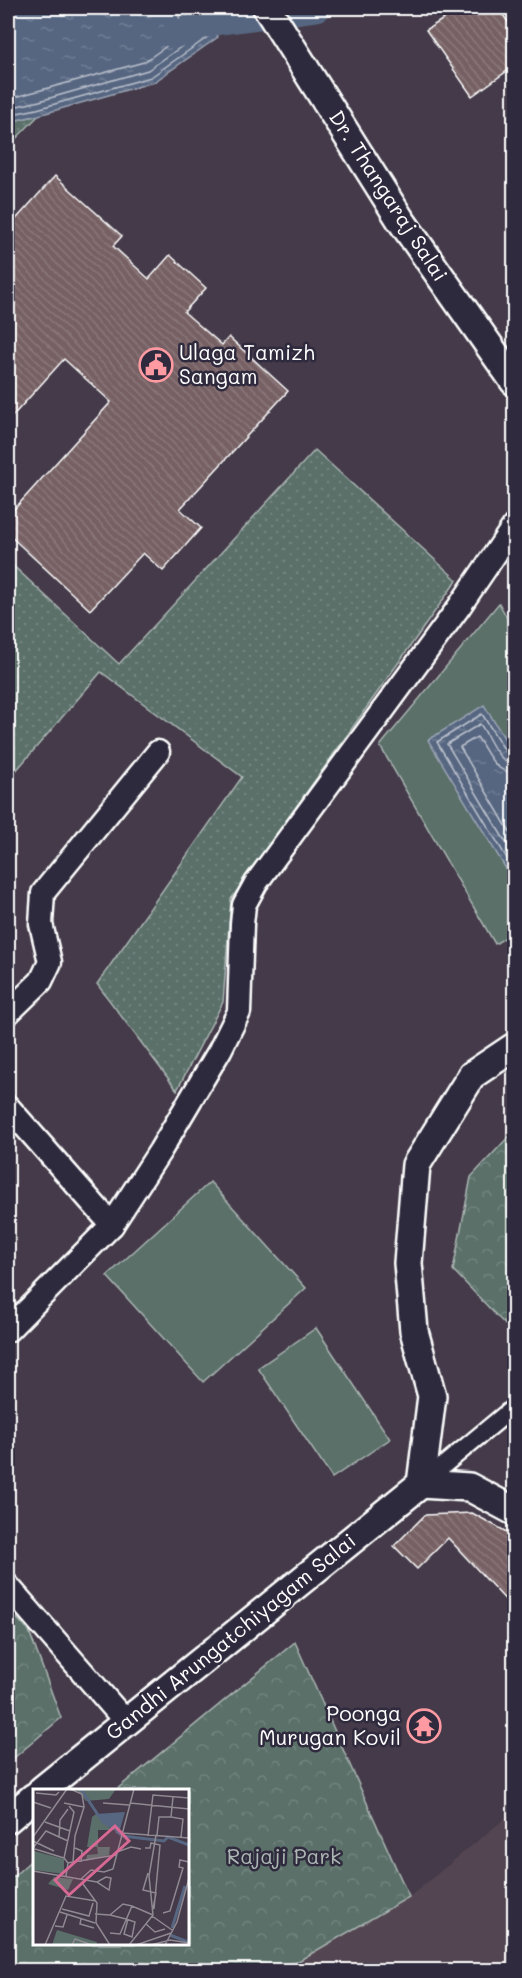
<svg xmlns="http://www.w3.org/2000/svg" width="522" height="1978" font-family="Mali,sans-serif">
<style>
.built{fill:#534551}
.grass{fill:url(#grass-dots);stroke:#acb7b4;stroke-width:1.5}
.park{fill:url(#park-crowns);stroke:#acb7b4;stroke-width:1.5}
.pitch{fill:#5a6f69;stroke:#acb7b4;stroke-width:1.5}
.water{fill:url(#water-ripples);stroke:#9aa3b3;stroke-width:1.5}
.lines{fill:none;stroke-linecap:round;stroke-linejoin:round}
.shore{stroke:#bcc2cd;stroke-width:1.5}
.canal{stroke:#576681;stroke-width:27}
.building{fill:url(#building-back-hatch);stroke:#fff;stroke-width:1.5}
.pedestrian-casing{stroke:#fff;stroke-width:21}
.minor-casing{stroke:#fff;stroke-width:27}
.tertiary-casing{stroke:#fff;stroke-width:32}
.pedestrian{stroke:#2f2a3d;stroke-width:16}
.minor{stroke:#2f2a3d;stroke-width:22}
.tertiary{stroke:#2f2a3d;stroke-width:27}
.labels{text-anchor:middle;stroke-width:5;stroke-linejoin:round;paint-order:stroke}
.street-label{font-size:21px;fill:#fff;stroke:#2f2a3d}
.poi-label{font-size:21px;fill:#fff;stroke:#2f2a3d;text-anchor:start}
.park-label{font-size:21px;fill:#acb7b4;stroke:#2f2a3d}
.inset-river{fill:none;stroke:#576681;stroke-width:3}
.inset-road{fill:none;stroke:#8f8992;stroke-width:1.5}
.view{fill:#d76994;fill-opacity:0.15;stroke:#d76994;stroke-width:3}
.inset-edge{fill:none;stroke:#fff;stroke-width:3}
</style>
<defs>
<pattern id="grass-dots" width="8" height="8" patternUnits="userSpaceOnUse" patternTransform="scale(1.5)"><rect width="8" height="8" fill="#5a6f69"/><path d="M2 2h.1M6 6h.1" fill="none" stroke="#738580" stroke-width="1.8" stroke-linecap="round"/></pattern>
<pattern id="park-crowns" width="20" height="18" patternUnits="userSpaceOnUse" patternTransform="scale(1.5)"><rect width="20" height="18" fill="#5a6f69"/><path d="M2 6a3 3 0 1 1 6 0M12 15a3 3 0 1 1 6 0" fill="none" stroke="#738580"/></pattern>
<pattern id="water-ripples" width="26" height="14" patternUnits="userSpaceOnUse" patternTransform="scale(1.5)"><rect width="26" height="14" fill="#576681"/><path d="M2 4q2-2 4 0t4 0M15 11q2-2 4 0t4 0" fill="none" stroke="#707d94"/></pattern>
<pattern id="building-back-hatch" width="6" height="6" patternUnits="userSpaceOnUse" patternTransform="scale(1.5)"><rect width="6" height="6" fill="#766064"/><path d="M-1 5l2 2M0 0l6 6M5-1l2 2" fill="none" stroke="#8b787b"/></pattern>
</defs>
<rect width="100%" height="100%" fill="#443a49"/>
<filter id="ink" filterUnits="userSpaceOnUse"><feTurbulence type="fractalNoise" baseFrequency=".0167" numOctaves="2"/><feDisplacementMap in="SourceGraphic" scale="12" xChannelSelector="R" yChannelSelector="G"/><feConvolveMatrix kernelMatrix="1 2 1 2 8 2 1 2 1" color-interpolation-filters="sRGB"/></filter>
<g filter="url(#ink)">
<polygon class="built" points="514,1811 514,1970 283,1970 409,1897"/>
<g class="grass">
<polygon points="39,115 8,147 8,122"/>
<polygon points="315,450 457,580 231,899 223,1002 177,1090 97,984 242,777 101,672 8,780 8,561 119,664"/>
</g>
<g class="park">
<polygon points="514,1131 514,1334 453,1270 471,1177"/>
<polygon points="8,1609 29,1631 61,1718 8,1763"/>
<polygon points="295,1642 409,1897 283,1970 8,1970 8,1881 34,1858 34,1944 188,1944 188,1790 116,1790"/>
</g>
<g class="pitch">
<polygon points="499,603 514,631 514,932 495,944 380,746"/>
<polygon points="210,1182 306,1288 203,1382 107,1276"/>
<polygon points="316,1328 390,1439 332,1478 258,1368"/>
</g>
<g class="water">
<polygon points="8,8 198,8 218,37 154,82 39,115 8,122"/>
<polygon points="484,705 514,754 514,882 428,740"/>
</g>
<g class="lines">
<g class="shore">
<path d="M8,99L144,62L185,33C185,24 177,17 176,8"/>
<polyline points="8,108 36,102 148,70 198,35 198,32 187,16 185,8"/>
<polyline points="8,115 37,109 151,77 208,37 208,34 194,13 193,8"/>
<polyline points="514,756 507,754 482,714 437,742 514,870"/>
<path d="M514,764C496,762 490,737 480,724L447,744L514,856"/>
<path d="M514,773C493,772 488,752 477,737L460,747L514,839"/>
</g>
<polyline class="canal" points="174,35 208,23 317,8"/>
</g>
<g class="building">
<polygon points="461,8 498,8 514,30 514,66 472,96 426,30"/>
<polygon points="55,176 122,236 113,246 149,279 170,255 206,288 184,312 222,345 229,337 288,391 180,509 201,528 163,571 143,553 90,610 8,534 8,516 111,402 64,359 8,421 8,228"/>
<polygon points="472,1513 514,1536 514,1609 448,1538 417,1569 394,1546 425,1515"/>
</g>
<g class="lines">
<g class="pedestrian-casing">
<polyline id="pedestrian" points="421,1484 514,1407"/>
</g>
<g class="minor-casing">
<g id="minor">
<polyline points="8,1013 41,981 50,962 41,924 43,893 158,752"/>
<polyline points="8,1107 112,1225"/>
<polyline points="8,1330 112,1225 160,1151 220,1050 239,1012 242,924 244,905 256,883 459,607 514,526"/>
<polyline points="8,1586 126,1722"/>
</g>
</g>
<g class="tertiary-casing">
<g id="tertiary">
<polyline points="267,8 400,219 514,381"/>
<polyline points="421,1484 432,1396 414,1331 408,1263 416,1165 472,1075 514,1047"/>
<polyline points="421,1484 469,1487 514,1511"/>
<polyline points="42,1790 421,1484"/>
<polyline points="8,1819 34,1797"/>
</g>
</g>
<use href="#pedestrian" class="pedestrian"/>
<use href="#minor" class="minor"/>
<use href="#tertiary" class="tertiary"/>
</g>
</g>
<defs>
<g id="civic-ring" transform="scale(1.725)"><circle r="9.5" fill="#2f2a3d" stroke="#ff9aa2" stroke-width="1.5"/><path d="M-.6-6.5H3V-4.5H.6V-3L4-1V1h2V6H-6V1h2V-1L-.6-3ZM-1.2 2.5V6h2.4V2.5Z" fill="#ff9aa2"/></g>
<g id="temple-ring" transform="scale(1.725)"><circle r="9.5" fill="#2f2a3d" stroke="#ff9aa2" stroke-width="1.5"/><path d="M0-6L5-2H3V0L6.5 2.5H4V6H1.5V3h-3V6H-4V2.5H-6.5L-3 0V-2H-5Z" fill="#ff9aa2"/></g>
</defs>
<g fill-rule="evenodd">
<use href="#civic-ring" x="156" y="365"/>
<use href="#temple-ring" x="424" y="1726"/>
</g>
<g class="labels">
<g class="street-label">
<text transform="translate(388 196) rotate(57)" y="7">Dr. Thangaraj Salai</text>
<text transform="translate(231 1637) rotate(-39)" y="7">Gandhi Arungatchiyagam Salai</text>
</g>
<g class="poi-label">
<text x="179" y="360">Ulaga Tamizh<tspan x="179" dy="24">Sangam</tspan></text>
<text x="401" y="1721" text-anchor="end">Poonga<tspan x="401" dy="24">Murugan Kovil</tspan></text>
</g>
<g class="park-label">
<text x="284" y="1864">Rajaji Park</text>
</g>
</g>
<g transform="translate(33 1789)">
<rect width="156" height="156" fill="#443a49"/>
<path d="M63,25L79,41H65V58H77L76,66L53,72L54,66L65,65L64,58H54L59,28Z" fill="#5a6f69"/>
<path d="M83,0L76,10L53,12L44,1ZM1,62L31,70V85L0,81ZM21,88L40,90L35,101L15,95ZM24,141L64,153L63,156H19Z" fill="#5a6f69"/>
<path d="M92,23L86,44L69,34L63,25Z" fill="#576681"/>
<path class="inset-river" d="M48,0L65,26M83,42L90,47L131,52L135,48L156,56M139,139L152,97M137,146L155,153"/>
<path class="inset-road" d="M37,0L49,5L51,18M3,4L23,6L26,3M0,13L18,19M31,14L51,18L42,47L40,73L35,74L33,87M70,14L96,16M97,14L156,20M138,28L140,8M12,33L37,42M89,44L156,49M124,46L126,28H138L150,30L148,48M115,47L120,6L156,9M0,48L34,0M26,49L27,31L35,20M0,52L21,62M0,59L13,42L35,52M42,59L49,62L48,73M112,59H117L118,54L127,56L121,120M2,60L31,69M84,63L98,58L108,60M40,73L83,66M35,74L31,69L41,23L36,17M0,82L64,93M115,84L110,101L123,104L120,120M73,88L78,89L76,101L64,93ZM48,90L58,81L71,83L80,80L101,0M50,95L64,114L63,134L77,156M29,120L56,127L60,114M27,123L62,134M130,124L137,122L150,79L146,78L147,71L156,73M62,125L77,126L93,130L102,133L99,148L91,145L95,130M77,126L90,115L99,117M119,127L139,141M48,130L47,135L61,139M113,135L122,143L132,140M22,137L30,138L34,126M77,144L87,145L99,117L120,126M12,156L33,107L63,112M39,156L42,150L59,156M96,156L120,126L116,87L123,46M103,156L138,144M118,156L137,151L156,154M132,156L144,133L156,89"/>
<path class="view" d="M82,37L96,52L36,106L22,91Z"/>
<rect width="156" height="156" class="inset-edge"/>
</g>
<rect width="522" height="1978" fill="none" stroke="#2f2a3d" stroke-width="30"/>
<rect x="15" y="15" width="492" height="1948" fill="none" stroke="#fff" stroke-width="2" filter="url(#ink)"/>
</svg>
